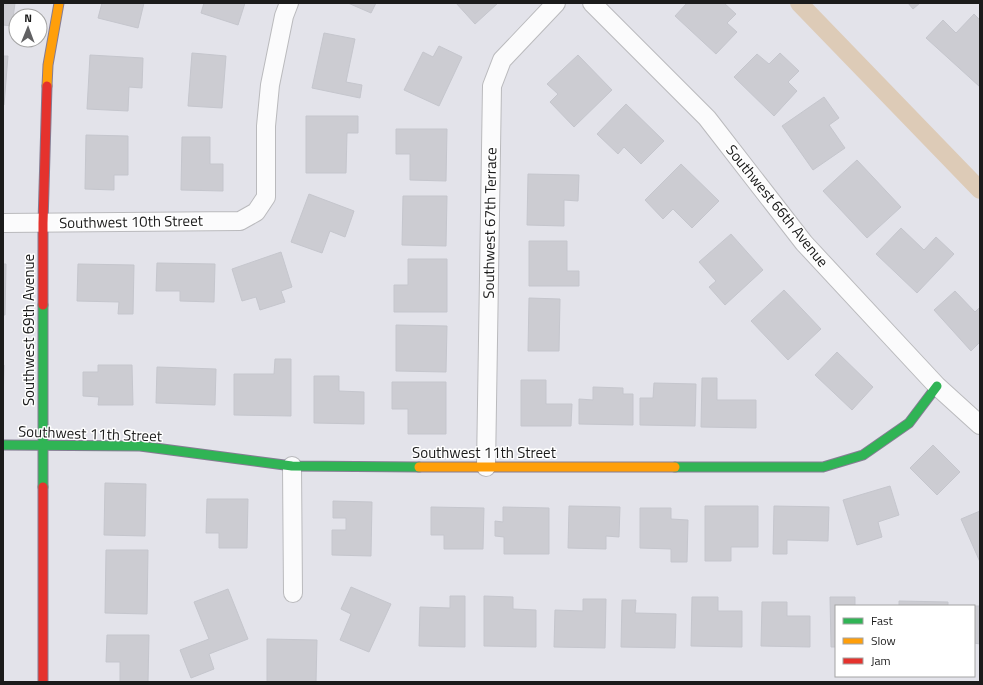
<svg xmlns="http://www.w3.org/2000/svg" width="983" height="685" font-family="'Titillium Web',sans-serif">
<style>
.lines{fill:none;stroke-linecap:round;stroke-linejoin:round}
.canal{stroke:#ddcbb7;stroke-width:18}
.building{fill:#ccccd2;stroke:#c5c6cd}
.street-casing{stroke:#bababd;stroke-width:20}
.fast-casing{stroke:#857c93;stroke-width:11}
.slow-casing{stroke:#857c93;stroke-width:11}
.jam-casing{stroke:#857c93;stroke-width:11}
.street{stroke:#fbfbfc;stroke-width:18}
.fast{stroke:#30b455;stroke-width:9}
.slow{stroke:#ff9f0a;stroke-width:9}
.jam{stroke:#e5322d;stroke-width:9}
.labels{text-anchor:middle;stroke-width:3;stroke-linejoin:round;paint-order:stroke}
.street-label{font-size:15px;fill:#1b1b1b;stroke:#fff}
</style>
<rect width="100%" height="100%" fill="#e3e3ea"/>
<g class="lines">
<polyline class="canal" points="799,3 980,190"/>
</g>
<g class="building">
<polygon points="3,3 15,3 12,26 3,25"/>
<polygon points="102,3 144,3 138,28 98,18"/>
<polygon points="204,3 245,3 238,25 201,13"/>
<polygon points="348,3 376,3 371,13"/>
<polygon points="456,3 498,3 475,24"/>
<polygon points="687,3 724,3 736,14 727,23 737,32 716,54 675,16"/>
<polygon points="908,3 920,3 913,9"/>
<polygon points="974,14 980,20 980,87 926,38 943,20 956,33"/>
<polygon points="324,33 355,39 346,82 362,85 360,98 312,88"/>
<polygon points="439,46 462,57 439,106 404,90 423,52 433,57"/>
<polygon points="192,53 226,56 222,108 188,106"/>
<polygon points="780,53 799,71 788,82 797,91 774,116 734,77 757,54 769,64"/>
<polygon points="90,55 143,58 142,88 129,87 128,111 87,109"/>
<polygon points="578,55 612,90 574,127 550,102 558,94 547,84"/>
<polygon points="3,56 8,56 4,105 3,105"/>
<polygon points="824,97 839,118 829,125 845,148 813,170 782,126"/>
<polygon points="626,104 664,141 641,164 624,147 618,154 597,134"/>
<polygon points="306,116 358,116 358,133 347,133 346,173 306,173"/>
<polygon points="396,129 447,129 446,181 410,180 410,154 396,154"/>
<polygon points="86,135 128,136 128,175 114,175 114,190 85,189"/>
<polygon points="182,137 210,137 210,164 223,164 223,191 181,190"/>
<polygon points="857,160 901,207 867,238 823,191"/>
<polygon points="681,164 719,201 692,228 673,209 663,219 645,200"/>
<polygon points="528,174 579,175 578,201 564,200 564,226 527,225"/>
<polygon points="309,194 354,211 345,237 330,231 322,253 291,242"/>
<polygon points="403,196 447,196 446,246 402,245"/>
<polygon points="901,228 924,250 936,237 954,254 917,293 876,254"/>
<polygon points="731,234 763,270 725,305 709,287 716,281 699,262"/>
<polygon points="529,241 567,241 567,271 579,271 579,286 529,286"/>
<polygon points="281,252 292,287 281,291 285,302 260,310 256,297 242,301 232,269"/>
<polygon points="408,259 447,259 447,312 394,312 394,285 408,285"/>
<polygon points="157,263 215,264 214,302 180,301 180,291 156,291"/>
<polygon points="3,264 6,264 5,315 3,315"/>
<polygon points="78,264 134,265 133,314 118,314 119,302 77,301"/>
<polygon points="784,290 821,329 788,360 751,321"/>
<polygon points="955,291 975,312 980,307 980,342 971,351 934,310"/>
<polygon points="529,298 560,299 559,351 528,351"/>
<polygon points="396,325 447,326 446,372 396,371"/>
<polygon points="837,352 873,387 852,410 815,375"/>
<polygon points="275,359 291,359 291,416 234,415 234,374 274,374"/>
<polygon points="3,364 4,365 3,403"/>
<polygon points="98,365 132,365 133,405 98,405 99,397 83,396 83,372 98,372"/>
<polygon points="157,367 216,369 215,405 156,403"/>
<polygon points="314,376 339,376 339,391 364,392 364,424 314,423"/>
<polygon points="702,378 717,378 717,400 756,400 756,428 701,427"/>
<polygon points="521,380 546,380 546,404 572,404 571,426 521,426"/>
<polygon points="392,382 446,382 446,434 408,434 408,409 392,409"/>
<polygon points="654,383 696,384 695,426 640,425 640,398 653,398"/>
<polygon points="593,387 623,388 623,394 633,394 633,425 579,424 579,399 593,400"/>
<polygon points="933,445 960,472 937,495 910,468"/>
<polygon points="105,483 146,484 145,536 104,535"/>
<polygon points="890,486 899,515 878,522 882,537 857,545 843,500"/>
<polygon points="207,499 248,499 247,548 219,548 219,533 206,533"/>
<polygon points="333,501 372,502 371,556 332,555 332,530 346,530 346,518 333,518"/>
<polygon points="569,506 620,507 619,537 606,536 606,549 568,548"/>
<polygon points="705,506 758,506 758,547 731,547 731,561 705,561"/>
<polygon points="774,506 829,507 828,541 787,540 787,554 773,554"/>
<polygon points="431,507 484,508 483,549 444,549 444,535 431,535"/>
<polygon points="503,507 549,508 549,554 504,554 504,537 495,536 495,521 503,522"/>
<polygon points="640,508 671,508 671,519 688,520 687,562 671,562 671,549 640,548"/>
<polygon points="980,511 980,562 961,519"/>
<polygon points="106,550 148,550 147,614 105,613"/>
<polygon points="351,587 391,604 369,652 340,640 351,614 341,609"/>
<polygon points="228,589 248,639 209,654 214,669 191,678 180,650 209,639 194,602"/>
<polygon points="450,596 465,596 465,647 419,646 420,607 450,608"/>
<polygon points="484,596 513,597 513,609 536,610 536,647 484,646"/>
<polygon points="692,597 718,597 718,611 742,611 742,647 691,646"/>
<polygon points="830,597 855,597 855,606 836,606 836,647 831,647"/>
<polygon points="583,599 606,599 605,648 554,647 555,610 583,611"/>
<polygon points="622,600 636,600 635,613 676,614 675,648 621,647"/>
<polygon points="899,601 948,602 948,606 899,606"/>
<polygon points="762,602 787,602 787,616 810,616 810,647 761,646"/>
<polygon points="975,606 980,606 980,644 974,643 974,617"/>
<polygon points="107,635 149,635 148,682 120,682 120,662 106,662"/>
<polygon points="267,639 317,640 316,682 267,682"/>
</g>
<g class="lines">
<g class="street-casing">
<g id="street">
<polyline points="592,3 707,118 804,243 937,386 980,425"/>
<polyline points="3,223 240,221 256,212 266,197 266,126 270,85 284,16 289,3"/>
<polyline points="292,466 293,593"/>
<polyline points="486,467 492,86 502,60 556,3"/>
</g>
</g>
<g class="fast-casing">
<g id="fast">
<polyline points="43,305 43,487"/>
<polyline points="3,445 140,446 292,466 419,467"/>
<polyline points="675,467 823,467 863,455 909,423 937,386"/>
</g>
</g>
<g class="slow-casing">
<g id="slow">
<polyline points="47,86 48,65 59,3"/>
<polyline points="419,467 675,467"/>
</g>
</g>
<g class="jam-casing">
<g id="jam">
<polyline points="43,305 43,223 47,86"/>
<polyline points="43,487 43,682"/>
</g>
</g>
<use href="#street" class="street"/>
<use href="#fast" class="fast"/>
<use href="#slow" class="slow"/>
<use href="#jam" class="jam"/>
</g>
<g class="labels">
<g class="street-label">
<text transform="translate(777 206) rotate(51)" y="5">Southwest 66th Avenue</text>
<text transform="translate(131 222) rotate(-1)" y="5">Southwest 10th Street</text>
<text transform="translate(490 223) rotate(-89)" y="5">Southwest 67th Terrace</text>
<text transform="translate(29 330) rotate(-90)" y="5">Southwest 69th Avenue</text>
<text transform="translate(90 434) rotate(2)" y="5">Southwest 11th Street</text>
<text x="484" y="458">Southwest 11th Street</text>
</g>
</g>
<rect width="983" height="685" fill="none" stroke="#1b1b1b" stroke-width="8"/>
<rect x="835" y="605" width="140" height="72" fill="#ffffff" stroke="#a4a4a4"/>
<rect x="843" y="618" width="20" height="6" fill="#30b455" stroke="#a4a4a4"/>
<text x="871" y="625" font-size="12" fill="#1b1b1b">Fast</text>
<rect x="843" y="638" width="20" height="6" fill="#ff9f0a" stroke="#a4a4a4"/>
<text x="871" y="645" font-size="12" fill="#1b1b1b">Slow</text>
<rect x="843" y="658" width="20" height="6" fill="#e5322d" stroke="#a4a4a4"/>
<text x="871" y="665" font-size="12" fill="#1b1b1b">Jam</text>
<g transform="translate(28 28) rotate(1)"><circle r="19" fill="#ffffff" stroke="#a4a4a4"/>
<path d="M0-3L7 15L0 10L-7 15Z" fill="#616163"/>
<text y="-6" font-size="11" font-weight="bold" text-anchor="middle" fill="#1b1b1b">N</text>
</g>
</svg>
